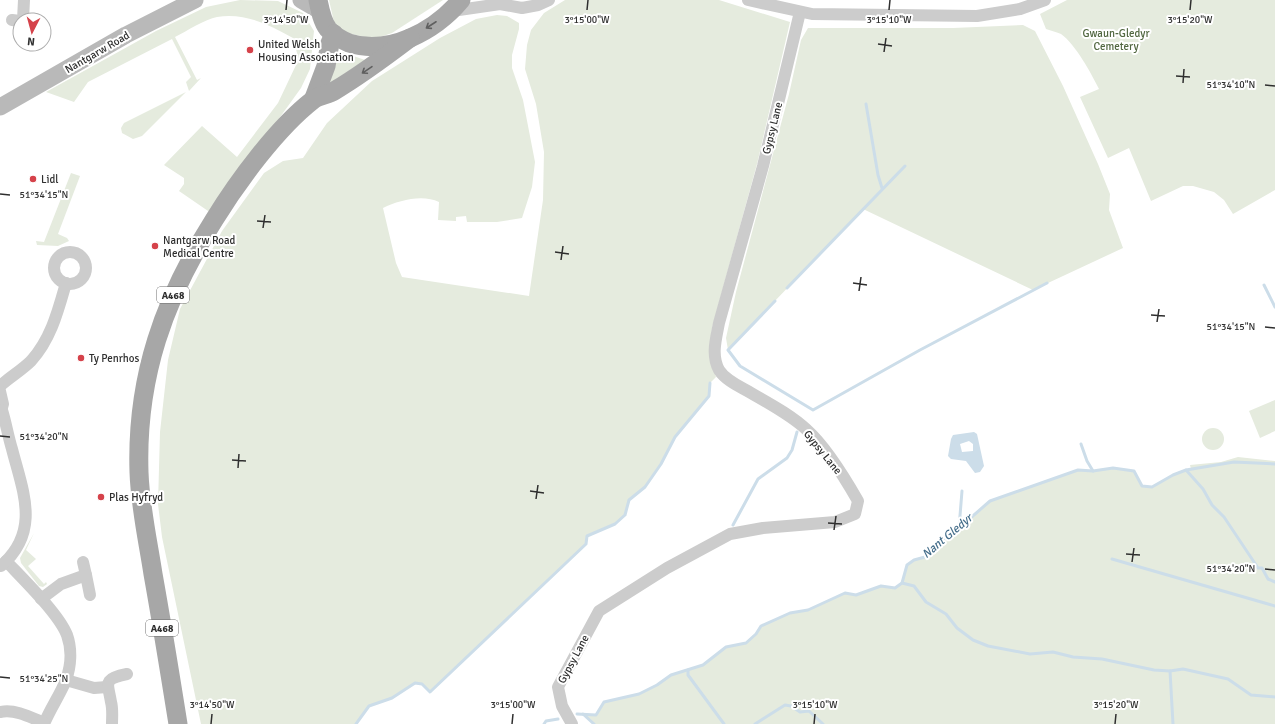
<svg xmlns="http://www.w3.org/2000/svg" width="1275" height="724" font-family="Signika,sans-serif">
<style>
.green{fill:#e5ebde}
.water{fill:#ccdde9;fill-rule:evenodd}
.lines{fill:none;stroke-linecap:round;stroke-linejoin:round}
.stream{stroke:#ccdde9;stroke-width:3}
.street{stroke:#ccc;stroke-width:12}
.secondary{stroke:#b9b9b9;stroke-width:17}
.primary{stroke:#a7a7a7;stroke-width:19}
.oneway{stroke:#5f5f5f}
.ticks{fill:none;stroke:#2f2f2f;stroke-width:1.5}
.poi-dot{fill:#d5424a;stroke:#fff;stroke-width:1.5}
.labels{text-anchor:middle;stroke-width:4;stroke-linejoin:round;paint-order:stroke}
.shield{fill:#fff;stroke:#6d6d6d;stroke-width:1}
.shield-label{font-size:10px;font-weight:bold;fill:#2f2f2f}
.park-label{font-size:11px;fill:#516740;stroke:#fff}
.poi-label{font-size:11px;fill:#2f2f2f;stroke:#fff;text-anchor:start}
.street-label{font-size:11px;fill:#2f2f2f;stroke:#fff}
.water-label{font-size:12px;font-style:italic;fill:#446d8a;stroke:#fff}
.ticks-label{font-size:10px;text-anchor:middle;fill:#2f2f2f;stroke:#fff;stroke-width:4;stroke-linejoin:round;paint-order:stroke}
</style>
<rect width="100%" height="100%" fill="#fff"/>
<g class="green">
<path d="M240,0L278,1L303,13L314,31L310,69L301,88L211,213L179,191L184,184V178L164,165L202,126L237,157L278,103L296,65L297,53L293,38C270,25 244,12 217,17C205,19 187,31 175,37L197,80L201,78L189,91L186,82L191,77L172,39L88,82L74,102L46,92L156,31L206,7Z"/>
<polygon points="329,0 443,0 392,33 374,39 343,32 334,22"/>
<path d="M565,0H719L790,22L757,164L712,328L709,356L716,377L710,383L709,396L675,437L661,464L645,487L629,500L625,515L615,524L587,536L586,544L430,692L422,684L415,683L392,698L369,706L356,724H201L162,537L158,504L160,432L168,360L180,309L222,231L264,173L283,161L303,158L327,123L372,81L440,38L476,19L497,15L507,16L519,23V29L512,55V68L523,100L535,162L532,187L522,218L497,222H467L466,216L456,217V221L438,220L439,202C423,194 399,200 383,208L396,263L402,277L529,296L543,200L544,152L536,104L525,69L527,45L531,30L544,13Z"/>
<path d="M1067,0H1275V190L1233,214L1224,200L1214,192L1193,186H1183L1151,201L1129,148L1108,158L1080,97L1099,89C1091,73 1076,45 1061,34C1057,32 1051,31 1046,29L1040,14Z"/>
<polygon points="1023,25 1035,31 1063,86 1098,164 1110,194 1109,210 1123,248 1033,290 863,209 728,350 726,338 736,292 789,94 801,40 808,28 953,28"/>
<polygon points="339,51 365,60 326,86 335,67"/>
<polygon points="186,92 142,136 133,139 122,133 121,128 124,123"/>
<polygon points="71,173 80,176 58,234 67,238 69,241 58,246 37,245 36,241 44,242"/>
<polygon points="1275,400 1275,431 1260,438 1249,411"/>
<circle cx="1213" cy="439" r="11"/>
<polygon points="1238,457 1275,461 1275,724 594,724 583,713 596,715 604,702 639,694 657,685 671,675 703,665 726,647 746,643 756,635 761,626 790,613 808,610 845,593 856,595 881,586 895,588 902,583 907,565 914,560 925,557 940,541 959,528 990,500 1078,470 1093,471 1113,468 1134,471 1142,486 1152,487 1173,475 1191,469 1190,465 1221,462"/>
<polygon points="34,533 26,550 36,559 28,566 44,584 46,582 47,584 43,587 39,586 21,563 20,558"/>
</g>
<path class="water" d="M974,432L977,434L984,466L980,472L975,473L966,461L951,459L948,456L951,439L953,435ZM969,441L973,444V451L962,452L960,444Z"/>
<g class="lines">
<g class="stream">
<polyline points="866,104 878,175 882,188"/>
<polyline points="1264,285 1275,307"/>
<polyline points="787,288 905,166"/>
<polyline points="775,301 728,350 740,366 813,410 920,350 1047,283"/>
<polyline points="1081,444 1087,461 1093,471"/>
<polyline points="1186,470 1203,489 1212,505 1224,517 1258,568 1262,568 1268,579 1275,582"/>
<polyline points="733,525 758,479 787,458 792,450 797,432"/>
<polyline points="959,528 962,491"/>
<polyline points="1112,559 1275,606"/>
<polyline points="902,583 914,586 926,602 946,614 957,628 973,640 988,646 1030,654 1053,652 1073,657 1102,659 1154,670 1170,671 1183,669 1228,679 1251,695 1275,697"/>
<polyline points="688,670 688,675 724,724"/>
<polyline points="1170,671 1173,724"/>
<polyline points="577,714 596,715 604,702 639,694 657,685 671,675 703,665 726,647 746,643 756,634 761,626 790,613 808,610 845,593 856,595 881,586 895,588 902,583 907,565 914,560 925,557 940,541 959,528 990,501 1078,470 1093,471 1113,468 1134,471 1142,486 1152,487 1173,475 1186,470 1234,462 1275,464"/>
<polyline points="583,714 594,724"/>
<polyline points="356,724 369,706 392,698 415,683 422,684 430,692 586,544 587,536 615,524 625,515 629,500 645,487 661,464 675,437 709,396 710,383"/>
<polyline points="544,724 546,721 558,719"/>
<polyline points="755,724 785,705 791,706 800,712 809,711 823,724"/>
</g>
<g class="street">
<polyline points="748,0 812,14 977,16 1020,9 1045,0"/>
<polyline points="452,11 500,4 522,8 538,5 549,0"/>
<polyline points="12,20 20,21"/>
<polyline points="23,20 24,0"/>
<circle cx="70" cy="268" r="16"/>
<path d="M0,386C10,377 22,370 31,361C51,339 58,311 66,283"/>
<polyline points="0,391 3,404 0,415"/>
<path d="M6,561C23,579 59,614 67,635C72,649 71,666 66,680C60,695 50,709 44,724"/>
<polyline points="83,562 86,575"/>
<path d="M1,566C41,531 23,492 12,449C8,436 6,423 2,410"/>
<polyline points="41,599 61,584 86,575 90,595"/>
<polyline points="66,680 94,688 107,687"/>
<path d="M0,712C16,709 30,717 44,723"/>
<path d="M112,724C112,717 113,709 111,702C108,683 102,679 127,674"/>
<path d="M572,724L562,706L558,687L599,611L667,568L730,534L763,528L835,522L855,514L858,501C846,480 825,446 807,430C791,415 770,404 751,393C741,387 726,381 719,370C711,355 716,339 719,323L763,166L800,12"/>
</g>
<g class="secondary">
<polyline points="301,0 320,11"/>
<polyline points="0,107 126,35 195,0"/>
</g>
<g class="primary">
<path d="M318,0C320,10 322,21 328,29C333,35 342,40 349,43C389,56 435,31 461,0"/>
<polyline points="314,98 326,66 330,43 334,34"/>
<path d="M178,724C170,674 162,624 153,574C148,541 140,506 139,472C136,377 164,299 214,220C238,181 277,128 313,100C319,95 328,95 334,91C361,75 385,57 410,38"/>
</g>
</g>
<defs><path id="oneway-shaft" d="M-6 0H5M1.5-3L5.5 0L1.5 3" fill="none" stroke-width="1.6" stroke-linecap="round" stroke-linejoin="round"/></defs>
<g class="oneway">
<use href="#oneway-shaft" transform="translate(431 25) rotate(147)"/>
<use href="#oneway-shaft" transform="translate(367 70) rotate(146)"/>
</g>
<path class="ticks" d="M286,10L287,0M587,10L588,0M889,10L890,0M1190,10L1191,0M878,44L892,46M884,52L886,38M1176,76L1190,77M1183,83L1184,69M1265,85L1275,86M0,194L10,195M257,221L271,222M263,228L265,215M555,252L569,254M561,260L563,246M853,283L867,285M859,291L861,277M1151,315L1165,316M1157,322L1159,309M1265,327L1275,328M0,436L10,437M232,460L246,461M238,468L239,454M530,491L544,493M536,499L538,485M828,523L842,524M834,530L836,516M1126,554L1140,555M1132,562L1134,548M1265,569L1275,570M0,677L10,678M211,724L212,714M512,724L513,714M814,724L815,714M1115,724L1116,714"/>
<g class="poi-dot">
<circle cx="250" cy="50" r="4"/>
<circle cx="33" cy="179" r="4"/>
<circle cx="155" cy="246" r="4"/>
<circle cx="81" cy="358" r="4"/>
<circle cx="101" cy="497" r="4"/>
</g>
<g class="labels">
<g class="shield">
<rect x="157" y="287" width="32" height="16" rx="3"/>
<rect x="146" y="620" width="32" height="16" rx="3"/>
</g>
<g class="shield-label">
<text x="173" y="299">A468</text>
<text x="162" y="632">A468</text>
</g>
<g class="park-label">
<text x="1116" y="37">Gwaun-Gledyr<tspan x="1116" dy="13">Cemetery</tspan></text>
</g>
<g class="poi-label">
<text x="258" y="48">United Welsh<tspan x="258" dy="13">Housing Association</tspan></text>
<text x="41" y="183">Lidl</text>
<text x="163" y="244">Nantgarw Road<tspan x="163" dy="13">Medical Centre</tspan></text>
<text x="89" y="362">Ty Penrhos</text>
<text x="109" y="501">Plas Hyfryd</text>
</g>
<g class="street-label">
<text transform="translate(97 52) rotate(-30)" y="4">Nantgarw Road</text>
<text transform="translate(772 128) rotate(-76)" y="4">Gypsy Lane</text>
<text transform="translate(823 452) rotate(51)" y="4">Gypsy Lane</text>
<text transform="translate(573 659) rotate(-62)" y="4">Gypsy Lane</text>
</g>
<g class="water-label">
<text transform="translate(947 536) rotate(-40)" y="4">Nant Gledyr</text>
</g>
</g>
<g class="ticks-label">
<text x="286" y="23">3°14'50"W</text>
<text x="587" y="23">3°15'00"W</text>
<text x="889" y="23">3°15'10"W</text>
<text x="1190" y="23">3°15'20"W</text>
<text x="1231" y="88">51°34'10"N</text>
<text x="44" y="198">51°34'15"N</text>
<text x="1231" y="330">51°34'15"N</text>
<text x="44" y="440">51°34'20"N</text>
<text x="1231" y="572">51°34'20"N</text>
<text x="44" y="682">51°34'25"N</text>
<text x="212" y="708">3°14'50"W</text>
<text x="513" y="708">3°15'00"W</text>
<text x="815" y="708">3°15'10"W</text>
<text x="1116" y="708">3°15'20"W</text>
</g>
<g transform="translate(32 32) rotate(186)"><circle r="19" fill="#ffffff" stroke="#acacac"/>
<path d="M0-3L7 15L0 10L-7 15Z" fill="#d5424a"/>
<text y="-6" font-size="11" font-weight="bold" text-anchor="middle" fill="#2f2f2f">N</text>
</g>
</svg>
